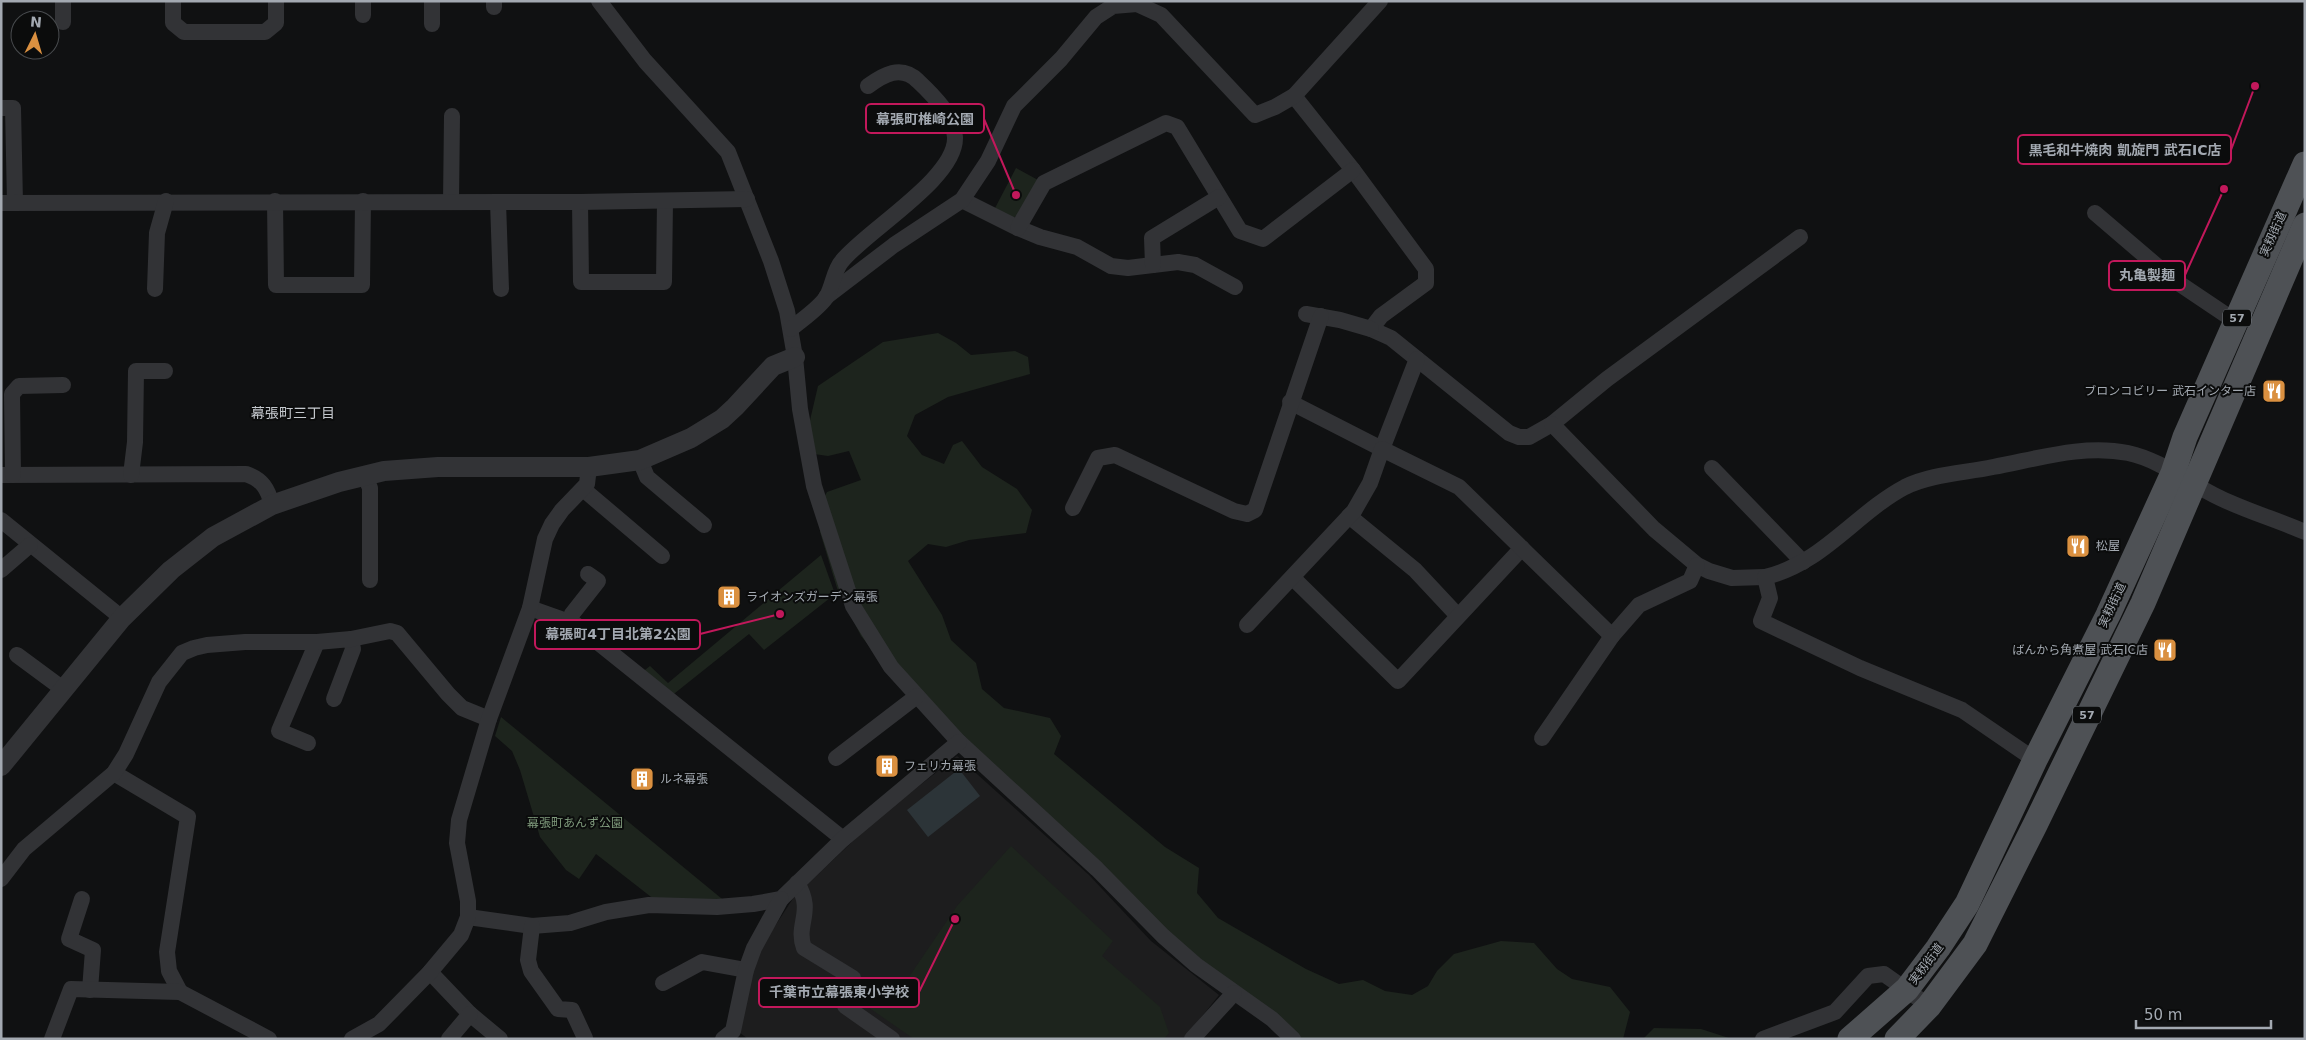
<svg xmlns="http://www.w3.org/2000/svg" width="2306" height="1040" font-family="'DejaVu Sans','Noto Sans JP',sans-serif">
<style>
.built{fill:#1d1d1e}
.green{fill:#1d241d}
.water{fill:#2c3438}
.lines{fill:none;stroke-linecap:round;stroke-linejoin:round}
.minor{stroke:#323336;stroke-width:16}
.tertiary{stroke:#323336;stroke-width:20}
.primary{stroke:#4e5155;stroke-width:25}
.labels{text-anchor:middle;stroke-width:4;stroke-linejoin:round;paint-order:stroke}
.shield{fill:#0b0c0c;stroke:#757a80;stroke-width:1}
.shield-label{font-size:11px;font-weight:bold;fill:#a3a9b1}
.street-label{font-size:12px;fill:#a3a9b1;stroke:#0b0c0c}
.poi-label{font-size:12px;fill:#a3a9b1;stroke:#0b0c0c;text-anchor:start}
.park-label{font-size:12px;fill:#7f9a7c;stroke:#0b0c0c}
.neighbourhood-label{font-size:14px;fill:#c4c8cd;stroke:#0b0c0c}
.leader{fill:none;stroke:#c2185b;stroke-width:2}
.callout-dot{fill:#c2185b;stroke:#0b0c0c;stroke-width:2}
.callout{fill:#0b0c0c;stroke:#c2185b;stroke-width:2}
.callout-label{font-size:14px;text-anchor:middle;font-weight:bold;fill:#a3a9b1}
</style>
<rect width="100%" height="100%" fill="#101112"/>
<polygon class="built" points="957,756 1089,875 1151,941 1219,995 1184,1039 748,1039 739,1032 758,952 794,897 872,823"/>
<g class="green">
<polygon points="1016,168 1038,180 1018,216 1010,218 994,210"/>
<polygon points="938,333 956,343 971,355 1015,351 1028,357 1030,374 948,397 915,415 907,436 922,455 944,464 953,445 962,441 982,467 1017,489 1032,510 1026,533 969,540 946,547 928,544 908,561 942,615 951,640 976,663 982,689 1004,708 1050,718 1061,736 1054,754 1165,847 1199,868 1197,893 1218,918 1306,969 1339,984 1363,980 1385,991 1412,995 1428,986 1437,971 1454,954 1501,941 1534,943 1557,969 1572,979 1610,987 1630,1012 1623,1039 1283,1039 894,677 861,636 837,588 820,532 819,507 827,492 861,480 849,451 828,456 814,454 807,433 818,386 883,342"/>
<polygon points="821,555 835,594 764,650 749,634 670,697 641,673 650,666 668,683"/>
<polygon points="501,717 727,903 655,900 596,854 579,879 566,870 540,837 520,770 512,751 495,736"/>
<polygon points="1011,846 1113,941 1102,956 1160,1007 1169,1033 1164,1039 914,1039 855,998 865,983 892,1002 957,906"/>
<polygon points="1654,1028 1701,1029 1732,1039 1643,1039"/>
</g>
<polygon class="water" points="959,769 980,796 928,837 907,810"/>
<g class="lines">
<g class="minor">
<polyline points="173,1 173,23 184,32 265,32 276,23 276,1"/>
<polyline points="363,1 363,15"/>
<polyline points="494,1 494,7"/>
<polyline points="599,1 645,61 728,152 771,261 787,311 795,357 800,409 814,486 853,606 891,667 959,742 1097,869 1163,936 1196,965 1272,1019 1293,1039"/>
<polyline points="63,22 63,1"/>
<polyline points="432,24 432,1"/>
<polyline points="1294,96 1353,170 1426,269 1426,283 1381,316 1371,329 1391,338 1509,433 1519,437 1529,437 1552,424 1607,379 1800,237"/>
<polyline points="1,108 13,108 15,203"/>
<polyline points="962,200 1018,228 1040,237 1077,247 1111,266 1128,268 1178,262 1195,265 1235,287"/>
<polyline points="275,201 276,285 362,285 363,201"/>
<polyline points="451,202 452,116"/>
<polyline points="498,202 501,289"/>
<polyline points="580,202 581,282 664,282 665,201"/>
<polyline points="1,203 580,202 747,199"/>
<polyline points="2095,213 2171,278 2235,321"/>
<polyline points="1018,228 1044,183 1166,123 1177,127 1240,231 1263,239 1353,170"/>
<polyline points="1153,265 1152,238 1219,197"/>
<polyline points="155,289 157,233 166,201"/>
<polyline points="826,297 894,245 962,200 988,161 1014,106 1061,59 1096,17 1113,6 1137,4 1161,15 1255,115 1275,107 1294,96 1380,1"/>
<polyline points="1306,314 1340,320 1371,329"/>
<path d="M791,329C800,321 821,307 827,296C833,285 834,270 842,261C867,230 957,178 955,137C954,116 933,95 918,81C901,64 883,75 868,86"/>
<polyline points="1290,402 1382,449 1417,359"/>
<polyline points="1552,424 1654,529 1697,565 1709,571 1732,578 1765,577"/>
<polyline points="640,460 647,477 704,525"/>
<polyline points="1712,468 1803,562"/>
<path d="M1,475L246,474C262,479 268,489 272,505"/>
<polyline points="13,475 12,394 19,386 63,385"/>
<polyline points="131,475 135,442 136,371 165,371"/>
<polyline points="365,476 370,488 370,580"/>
<polyline points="583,489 662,556"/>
<polyline points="1073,508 1098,458 1115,455 1234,511 1247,514 1255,510 1321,316"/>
<polyline points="1349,516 1415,570 1458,616"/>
<polyline points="1,520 122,618"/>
<polyline points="1,570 30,545"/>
<polyline points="1293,578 1398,681 1522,548"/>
<polyline points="530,608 575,624 843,839"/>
<polyline points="569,621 572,614 598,581 588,574"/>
<polyline points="1247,625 1354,511 1370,483 1382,449 1459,487 1612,636 1639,605 1690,581 1697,565"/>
<polyline points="17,655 63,689"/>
<polyline points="334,699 353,649 351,639"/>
<polyline points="1542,738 1612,636"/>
<polyline points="308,743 279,731 317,642"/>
<polyline points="836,758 917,696"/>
<path d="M2035,760L1962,710L1860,668L1761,621L1770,598L1765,577C1822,564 1856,513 1905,487C1931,474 1965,473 1993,467C2037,459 2083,444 2128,453C2161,460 2190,484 2220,498C2247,511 2277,520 2305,532"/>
<polyline points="114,773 188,817 167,952 169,971 180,992"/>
<polyline points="1,879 24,849 114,773 126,754 159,682 182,653 194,648 207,645 245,642 317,642 351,639 390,631 397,633 448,694 462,708 489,719"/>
<path d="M797,883C815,912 795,924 804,948L853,978L854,984L844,1001L845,1006L892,1039"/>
<polyline points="82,899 69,939 93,950 90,990"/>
<polyline points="468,917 532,926 570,923 606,912 649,905 717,907 753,904 781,899 843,839 959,742"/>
<polyline points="532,926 528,960 531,971 558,1009 572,1010 585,1038"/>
<polyline points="430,972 470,1014 500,1039"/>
<polyline points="663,983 702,962 746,970"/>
<polyline points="52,1039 71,989 180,992 269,1039"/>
<polyline points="352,1039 379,1024 430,972 461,935 468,917 468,901 457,843 459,820 489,719 530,608 545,539 552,524 562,510 587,484 589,467"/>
<polyline points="449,1039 470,1014"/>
<polyline points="723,1039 733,1031 746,970 754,948 781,899"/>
<polyline points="1192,1039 1234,993"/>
<polyline points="1763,1039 1835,1012 1868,976 1884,974 1929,1006"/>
</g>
<polyline class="tertiary" points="1,766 122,618 171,570 213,537 272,505 339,482 384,471 438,467 589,467 640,460 691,438 722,419 735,407 773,366 795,357"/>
<g class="primary">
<polyline points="1850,1039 1907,989 1938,948 1967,904 2035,760 2108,615 2173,473 2185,437 2305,164"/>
<polyline points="1897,1039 1929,1006 1975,944 2035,825 2143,603 2305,225"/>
</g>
</g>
<defs>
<g id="restaurant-square" transform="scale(1.25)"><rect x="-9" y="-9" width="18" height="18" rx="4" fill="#da9040" stroke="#0b0c0c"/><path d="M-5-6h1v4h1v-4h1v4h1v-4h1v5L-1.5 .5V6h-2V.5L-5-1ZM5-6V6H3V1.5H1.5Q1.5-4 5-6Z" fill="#fff"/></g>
<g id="building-square" transform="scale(1.25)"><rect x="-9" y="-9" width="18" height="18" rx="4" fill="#da9040" stroke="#0b0c0c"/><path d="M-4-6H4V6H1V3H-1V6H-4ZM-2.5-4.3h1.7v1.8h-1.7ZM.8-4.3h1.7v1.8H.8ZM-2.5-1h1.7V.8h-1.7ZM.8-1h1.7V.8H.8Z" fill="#fff"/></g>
</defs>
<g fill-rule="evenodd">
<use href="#restaurant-square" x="2274" y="391"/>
<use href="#restaurant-square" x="2078" y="546"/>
<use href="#building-square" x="729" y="597"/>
<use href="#restaurant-square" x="2165" y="650"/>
<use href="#building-square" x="887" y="766"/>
<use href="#building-square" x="642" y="779"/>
</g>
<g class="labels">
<g class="shield">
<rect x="2223" y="309.5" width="28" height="17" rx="4"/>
<rect x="2073" y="706.5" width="28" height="17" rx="4"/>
</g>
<g class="shield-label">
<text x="2237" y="322">57</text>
<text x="2087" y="719">57</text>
</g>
<g class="street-label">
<text transform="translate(2273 234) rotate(-66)" y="4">実籾街道</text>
<text transform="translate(2112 605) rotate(-65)" y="4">実籾街道</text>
<text transform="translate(1926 964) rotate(-53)" y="4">実籾街道</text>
</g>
<g class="poi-label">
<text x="2256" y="395" text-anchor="end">ブロンコビリー 武石インター店</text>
<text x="2096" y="550">松屋</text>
<text x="746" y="601">ライオンズガーデン幕張</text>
<text x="2148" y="654" text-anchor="end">ばんから角煮屋 武石IC店</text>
<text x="904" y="770">フェリカ幕張</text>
<text x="660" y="783">ルネ幕張</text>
</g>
<g class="park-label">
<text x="575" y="827">幕張町あんず公園</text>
</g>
<g class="neighbourhood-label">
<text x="293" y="418">幕張町三丁目</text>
</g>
</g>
<path class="leader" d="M1016 195L984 119M2255 86L2231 150M2224 189L2185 275M780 614L700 634M955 919L919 992"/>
<g class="callout-dot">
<circle cx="1016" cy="195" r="5"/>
<circle cx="2255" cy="86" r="5"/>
<circle cx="2224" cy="189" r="5"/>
<circle cx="780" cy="614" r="5"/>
<circle cx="955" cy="919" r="5"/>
</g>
<g class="callout">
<rect x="866" y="104" width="118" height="29" rx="5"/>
<rect x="2018" y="135" width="213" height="29" rx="5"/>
<rect x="2109" y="261" width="76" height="29" rx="5"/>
<rect x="535" y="620" width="165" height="29" rx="5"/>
<rect x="759" y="978" width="160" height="29" rx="5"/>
</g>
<g class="callout-label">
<text x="925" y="124">幕張町椎崎公園</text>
<text x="2125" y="155">黒毛和牛焼肉 凱旋門 武石IC店</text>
<text x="2147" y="280">丸亀製麺</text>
<text x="618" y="639">幕張町4丁目北第2公園</text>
<text x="839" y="997">千葉市立幕張東小学校</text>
</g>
<rect width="2306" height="1040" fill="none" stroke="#a3a9b1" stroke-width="5"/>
<g transform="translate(35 35) rotate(5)"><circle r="24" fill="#0b0c0c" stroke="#484b4e"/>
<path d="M0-4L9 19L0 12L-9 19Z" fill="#da9040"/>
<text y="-8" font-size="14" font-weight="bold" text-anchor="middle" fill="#a3a9b1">N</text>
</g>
<path d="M2136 1020v8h135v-8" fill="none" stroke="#a3a9b1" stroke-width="2.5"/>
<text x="2144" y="1020" font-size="15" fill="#a3a9b1" stroke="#0b0c0c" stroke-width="4" paint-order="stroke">50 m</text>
</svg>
